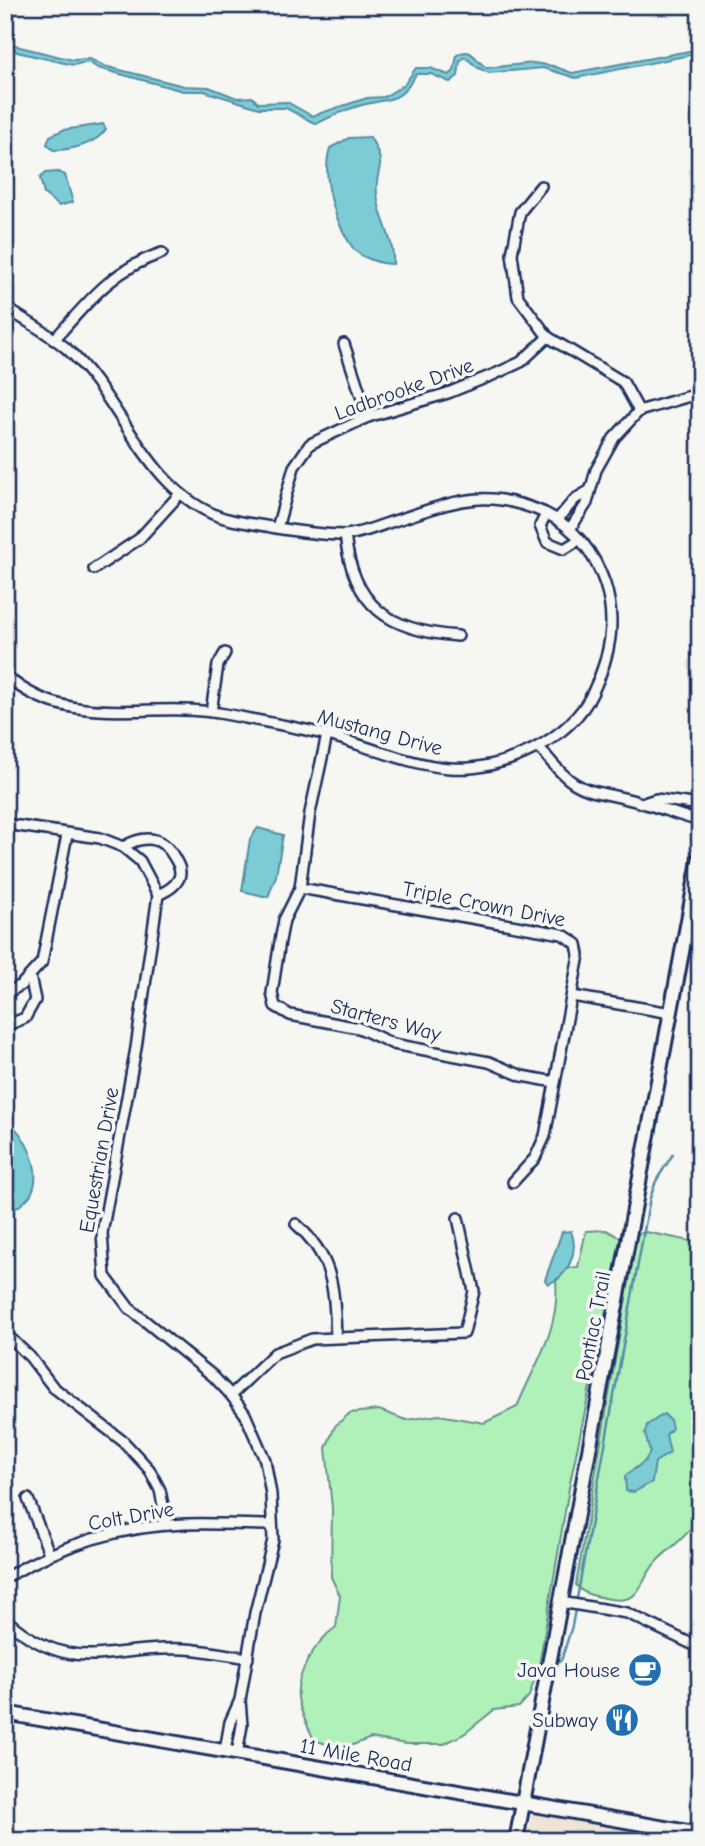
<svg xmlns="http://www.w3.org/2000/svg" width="705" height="1846" font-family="'Comic Neue',sans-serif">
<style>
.built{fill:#efe4d5}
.green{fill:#b0f1b9;stroke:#66908c;stroke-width:2}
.water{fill:#7bccd5;stroke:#558da5;stroke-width:2}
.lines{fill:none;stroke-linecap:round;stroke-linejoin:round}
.stream{stroke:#558da5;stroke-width:2.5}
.street-casing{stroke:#1b2f5e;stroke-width:14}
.secondary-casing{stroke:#1b2f5e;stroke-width:18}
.street{stroke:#f6f6f2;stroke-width:9}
.secondary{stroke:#f6f6f2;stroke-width:12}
.labels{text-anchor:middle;stroke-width:7;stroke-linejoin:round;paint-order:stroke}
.street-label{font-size:21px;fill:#1b2f5e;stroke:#f6f6f2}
.poi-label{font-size:21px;fill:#1b2f5e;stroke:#f6f6f2;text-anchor:end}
</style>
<rect width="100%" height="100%" fill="#f6f6f2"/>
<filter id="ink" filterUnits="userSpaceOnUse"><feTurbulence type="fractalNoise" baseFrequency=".0143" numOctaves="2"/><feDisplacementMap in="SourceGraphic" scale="14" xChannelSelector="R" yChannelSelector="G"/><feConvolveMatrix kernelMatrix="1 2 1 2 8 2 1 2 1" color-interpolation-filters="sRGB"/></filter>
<g filter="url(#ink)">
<polygon class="built" points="533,1810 700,1840 700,1841 527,1841"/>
<g class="green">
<path d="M606,1230L621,1238L569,1488L539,1666L529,1696L519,1707L494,1710L464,1734L444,1744H406L371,1738L342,1749L314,1740C309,1728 302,1716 299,1703C292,1678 316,1641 336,1627L340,1596L331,1577L332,1508L326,1448L335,1426L350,1413L379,1410L406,1420L439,1415L484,1423L517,1407C535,1363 560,1330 556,1281L568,1268L578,1267L586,1231Z"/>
<path d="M646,1232L700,1243V1513C691,1534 676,1543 660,1558C637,1579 646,1607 605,1598C592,1595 584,1595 576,1585L637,1234Z"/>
</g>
<g class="water">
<path d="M5,33L13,44L20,47L73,60L90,59L104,66L184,86L209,87L237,98L252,97L258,103L287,102L312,116L367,98L384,97L404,85L416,68H430L449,75L454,71L457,55C473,45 475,62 487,68L533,63L553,66L572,73L700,49V53L576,78L543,68L489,73L478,68L465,57L460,61L458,76L450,82L431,74H416C399,104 392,97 362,105C346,109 330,117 316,124L286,108H259L204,91H183L98,68L88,62L73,65L17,52L5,40Z"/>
<path d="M103,124L106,129C96,145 70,150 53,150L47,144L50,136L63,130Z"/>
<path d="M370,137C390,172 374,164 377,194C379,219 395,239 393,264C381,264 360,258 353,248C335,223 321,177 330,148L349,138Z"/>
<polygon points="58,172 65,175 73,202 59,206 44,194 40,178 45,173"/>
<polygon points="258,828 283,835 276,876 268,897 242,891 250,839"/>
<path d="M5,1119C25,1133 44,1170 31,1194C25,1204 14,1209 5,1216Z"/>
<path d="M571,1231C579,1251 569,1276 548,1284L545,1280L562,1232Z"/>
<polygon points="664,1414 670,1420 672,1428 666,1435 670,1453 655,1462 652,1482 634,1492 626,1491 625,1476 645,1461 650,1452 645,1434 647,1425"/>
</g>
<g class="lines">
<polyline class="stream" points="554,1660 561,1661 572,1626 650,1198 656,1181 673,1154"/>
<g class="street-casing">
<g id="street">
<polyline points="541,186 520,212 512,254 518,297 548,337 623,382 639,411"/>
<path d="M5,307C25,321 49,333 67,349C120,397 144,484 213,514C230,522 252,523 271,527C294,531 321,535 345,535C359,534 374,528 388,523C449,504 481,485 545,513C575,527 595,554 605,584C617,622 610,656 593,692C570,740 503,772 450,768C413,766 364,745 328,735C292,726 255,720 219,713C145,701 67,731 5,675"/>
<path d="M54,340C88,302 111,270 162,253"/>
<polyline points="344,344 368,417"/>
<polyline points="546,514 540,526 547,542 564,549 579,540"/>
<polyline points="558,519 575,499 589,491"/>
<polyline points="277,528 294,467 310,444 368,417 448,393 495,374 521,362 548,337"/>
<polyline points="570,529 587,503 596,470 614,438 639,411 700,393"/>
<path d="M345,535C353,606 388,631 458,636"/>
<polyline points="94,569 139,539 179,495"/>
<polyline points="211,712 218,665 225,653"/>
<polyline points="327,735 310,813 300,888 284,920 280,941 272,993 275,1006 290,1015 359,1028 393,1044 489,1062 522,1076 555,1082"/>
<path d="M540,748C580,800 586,786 642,803C661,808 680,816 700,821"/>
<polyline points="644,803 656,799 700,805"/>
<polyline points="5,824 100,838 123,847 140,861 158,895 136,1048 102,1233 105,1276 129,1308 213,1376 231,1395 245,1414 265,1460 271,1494 273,1540 255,1613 240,1700 230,1722 225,1751"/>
<path d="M123,847C143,835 162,835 174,857C178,864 182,870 179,878C175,887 166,891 158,895"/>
<polyline points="300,888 562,934 577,944 579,955 545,1136 535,1158 513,1182"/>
<polyline points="5,994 21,985 42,962 67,835"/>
<polyline points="572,996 671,1013"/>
<polyline points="5,1026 25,1018 35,1000 30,976"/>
<path d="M296,1224C334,1258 334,1289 336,1337"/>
<polyline points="5,1333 30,1357 53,1387 124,1442 149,1469 160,1490 167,1525"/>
<polyline points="231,1395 275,1353 312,1339 464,1333 474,1291 458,1218"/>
<polyline points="28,1499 49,1553"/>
<path d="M5,1578C60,1545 121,1526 185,1524C214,1523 243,1525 272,1525"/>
<polyline points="560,1602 627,1613 700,1648"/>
<path d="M5,1619C74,1679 107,1645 184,1649C205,1650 227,1655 248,1658"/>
<polyline points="237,1754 242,1725 240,1700"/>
</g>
</g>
<g class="secondary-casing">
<g id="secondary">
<polyline points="5,1713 700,1834"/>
<polyline points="516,1841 700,856"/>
</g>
</g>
<use href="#street" class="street"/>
<use href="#secondary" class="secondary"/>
</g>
</g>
<defs>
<g id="cafe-disc" transform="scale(1.75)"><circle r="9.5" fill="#1f6fb2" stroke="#f6f6f2"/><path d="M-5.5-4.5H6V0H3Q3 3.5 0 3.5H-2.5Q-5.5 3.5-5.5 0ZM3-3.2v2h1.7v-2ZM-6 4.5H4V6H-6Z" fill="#fff"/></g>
<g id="restaurant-disc" transform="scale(1.75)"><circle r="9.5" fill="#1f6fb2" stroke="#f6f6f2"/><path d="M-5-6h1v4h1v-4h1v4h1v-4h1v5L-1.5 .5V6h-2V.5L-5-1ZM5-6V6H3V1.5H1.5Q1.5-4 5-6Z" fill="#fff"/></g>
</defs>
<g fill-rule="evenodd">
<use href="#cafe-disc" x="645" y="1670"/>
<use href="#restaurant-disc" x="622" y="1720"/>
</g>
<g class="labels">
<g class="street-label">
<text transform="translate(404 389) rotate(-20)" y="7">Ladbrooke Drive</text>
<text transform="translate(380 732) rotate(15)" y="7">Mustang Drive</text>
<text transform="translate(484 904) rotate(11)" y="7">Triple Crown Drive</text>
<text transform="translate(386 1020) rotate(15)" y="7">Starters Way</text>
<text transform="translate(99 1160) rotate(-80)" y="7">Equestrian Drive</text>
<text transform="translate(593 1326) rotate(-79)" y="7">Pontiac Trail</text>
<text transform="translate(131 1516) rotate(-10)" y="7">Colt Drive</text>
<text transform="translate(356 1755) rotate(10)" y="7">11 Mile Road</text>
</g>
<g class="poi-label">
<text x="620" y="1677">Java House</text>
<text x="598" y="1727">Subway</text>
</g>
</g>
<rect width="705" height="1846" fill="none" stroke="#f6f6f2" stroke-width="28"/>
<rect x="14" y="14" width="677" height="1818" fill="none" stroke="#1b2f5e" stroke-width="2.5" filter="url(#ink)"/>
</svg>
